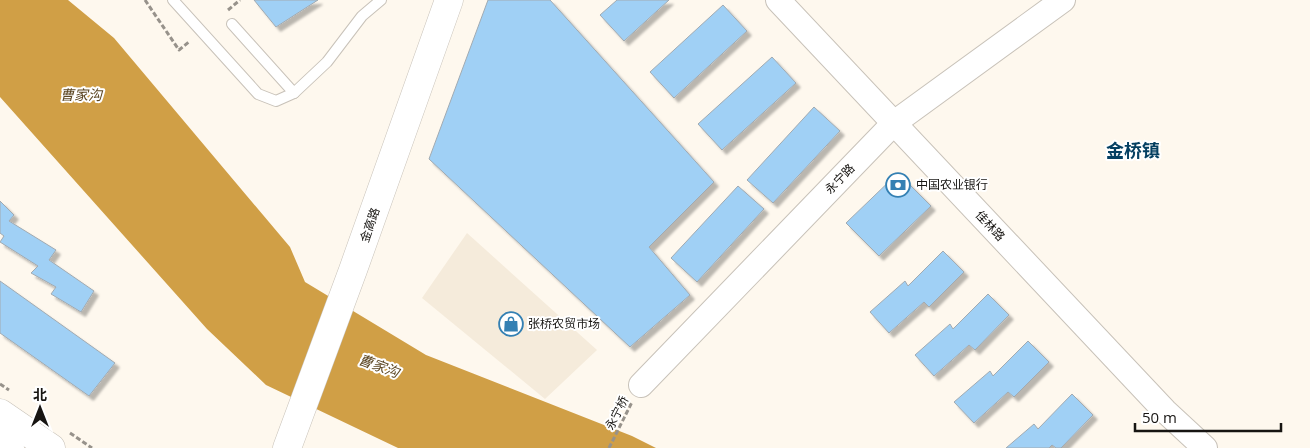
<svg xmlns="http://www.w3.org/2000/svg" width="1310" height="448" font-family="'Open Sans','Noto Sans SC',sans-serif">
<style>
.built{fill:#f5ebdb}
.water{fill:#d09f46}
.building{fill:#a0d0f5;stroke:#a1aab1;filter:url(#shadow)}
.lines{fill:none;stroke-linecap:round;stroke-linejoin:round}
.service-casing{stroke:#c8c2b9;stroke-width:12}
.tertiary-casing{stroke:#c8c2b9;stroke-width:26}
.secondary-casing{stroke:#c8c2b9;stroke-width:29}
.path{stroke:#97928b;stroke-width:3;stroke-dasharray:5 2.5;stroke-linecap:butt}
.service{stroke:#fff;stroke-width:10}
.tertiary{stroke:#fff;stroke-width:24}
.secondary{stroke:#fff;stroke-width:28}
.labels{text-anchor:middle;stroke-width:4;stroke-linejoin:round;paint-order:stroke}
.street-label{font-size:12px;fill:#171512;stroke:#fff}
.poi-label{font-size:12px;fill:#171512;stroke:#fff;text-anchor:start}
.water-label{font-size:14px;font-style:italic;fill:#5c4622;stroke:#fff}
.district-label{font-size:18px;font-weight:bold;fill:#054062;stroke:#fff}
</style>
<defs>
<filter id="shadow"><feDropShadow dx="4.5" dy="4.5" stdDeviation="1" flood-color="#0004"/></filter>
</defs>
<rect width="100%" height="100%" fill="#fef8ee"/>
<polygon class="built" points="467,233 597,350 545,399 422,298"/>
<polygon class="water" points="0,0 68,0 114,38 290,247 305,282 426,355 632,436 656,448 398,448 266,385 207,329 0,97"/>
<g class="building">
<polygon points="254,0 318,0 276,27"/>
<polygon points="488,0 550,0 714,182 649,247 690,295 630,347 429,159"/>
<polygon points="617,0 669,0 624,41 600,15"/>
<polygon points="723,5 747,31 674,98 650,72"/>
<polygon points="772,57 796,83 722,150 698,124"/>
<polygon points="814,107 840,131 773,203 747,180"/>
<polygon points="898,173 931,206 879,256 846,223"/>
<polygon points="738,186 764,209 697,282 671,258"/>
<polygon points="0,201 14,215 9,221 56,250 49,260 94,291 81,312 51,294 56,287 31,273 38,266 0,242 4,236 0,233"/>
<polygon points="943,251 964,272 929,307 924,302 889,333 870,312 905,281 908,286"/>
<polygon points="0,281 115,363 89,396 0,333"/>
<polygon points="988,294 1009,315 975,350 969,345 934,376 915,355 950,324 953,329"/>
<polygon points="1028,341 1049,362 1014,397 1008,392 974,423 954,402 990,371 993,376"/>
<polygon points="1072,394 1093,415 1061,448 1056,448 1052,445 1049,448 1006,448 1034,424 1038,429"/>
</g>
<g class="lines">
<g class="service-casing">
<g id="service">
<polyline points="173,0 258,94 276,101 294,93 327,62 362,16 381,0"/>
<polyline points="232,24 294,93"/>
</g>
</g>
<g class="tertiary-casing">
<g id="tertiary">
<polyline points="778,0 1165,411 1205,448"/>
<polyline points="641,385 894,123 1063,0"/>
</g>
</g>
<g class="secondary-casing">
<g id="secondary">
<polyline points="0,413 51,448"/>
<polyline points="0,441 10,448"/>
<polyline points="287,448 353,270 449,0"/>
</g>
</g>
<g class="path">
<polyline points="145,0 179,50 190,41"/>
<polyline points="228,10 240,0"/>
<polyline points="0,384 9,390"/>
<polyline points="70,433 92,448"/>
<polyline points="609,448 632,402"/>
</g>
<use href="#service" class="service"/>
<use href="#tertiary" class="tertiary"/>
<use href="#secondary" class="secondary"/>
</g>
<defs>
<g id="bank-ring" transform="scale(1.25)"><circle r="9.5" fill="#fff" stroke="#3480b3" stroke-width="1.5"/><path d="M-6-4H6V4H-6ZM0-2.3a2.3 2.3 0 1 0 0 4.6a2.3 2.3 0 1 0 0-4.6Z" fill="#3480b3"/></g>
<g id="shop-ring" transform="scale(1.25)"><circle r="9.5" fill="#fff" stroke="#3480b3" stroke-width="1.5"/><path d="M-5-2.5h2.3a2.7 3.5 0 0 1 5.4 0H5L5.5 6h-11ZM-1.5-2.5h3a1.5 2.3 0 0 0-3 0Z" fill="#3480b3"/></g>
</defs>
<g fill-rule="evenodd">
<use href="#bank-ring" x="898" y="185"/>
<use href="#shop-ring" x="511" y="324"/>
</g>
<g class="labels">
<g class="street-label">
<text transform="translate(840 179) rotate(-46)" y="4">永宁路</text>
<text transform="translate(370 225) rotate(-71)" y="4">金高路</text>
<text transform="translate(990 226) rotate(47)" y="4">佳林路</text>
<text transform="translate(617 413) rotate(-63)" y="4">永宁桥</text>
</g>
<g class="poi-label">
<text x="916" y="189">中国农业银行</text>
<text x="528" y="328">张桥农贸市场</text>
</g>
<g class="water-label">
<text x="81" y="100">曹家沟</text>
<text transform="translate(379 366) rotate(20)" y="5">曹家沟</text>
</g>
<g class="district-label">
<text x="1133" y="157">金桥镇</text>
</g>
</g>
<g transform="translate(40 408)" stroke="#ffffff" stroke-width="4" paint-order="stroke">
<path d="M0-4L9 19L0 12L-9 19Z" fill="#171512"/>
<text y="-8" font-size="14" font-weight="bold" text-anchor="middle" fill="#171512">北</text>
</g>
<path d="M1135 423v8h146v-8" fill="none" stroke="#171512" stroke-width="2.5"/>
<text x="1142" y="423" font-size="15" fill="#171512" stroke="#ffffff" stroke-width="4" paint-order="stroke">50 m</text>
</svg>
